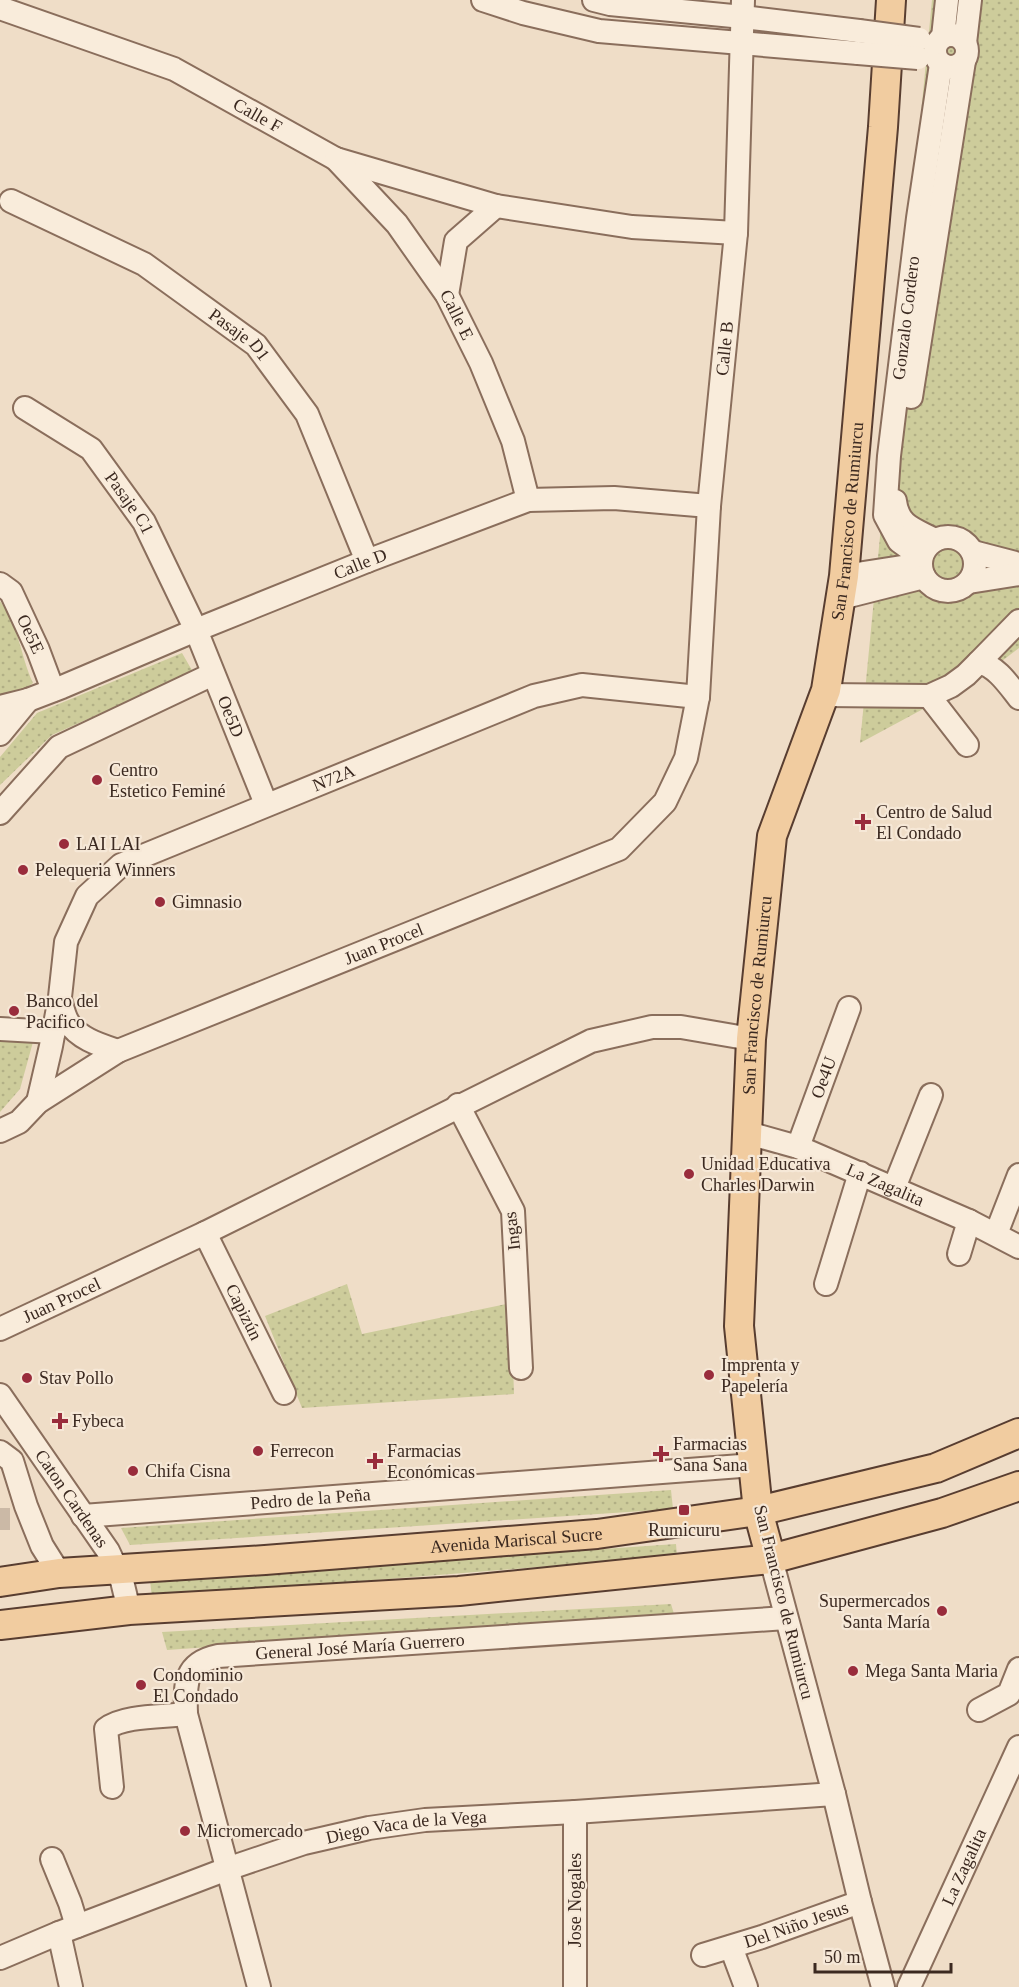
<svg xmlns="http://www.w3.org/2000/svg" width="1019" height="1987" font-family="Georgia,serif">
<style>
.green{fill:url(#green-dots)}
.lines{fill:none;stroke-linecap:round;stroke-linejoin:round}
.minor-tunnel{stroke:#cbb9a6;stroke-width:22;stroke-dasharray:22 11;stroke-linecap:butt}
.minor-casing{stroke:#8a6e5c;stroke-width:26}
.major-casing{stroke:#583d30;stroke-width:32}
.minor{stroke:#f9ecdb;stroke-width:22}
.major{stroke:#f1cca0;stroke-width:28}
.minor-bridge-casing{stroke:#8a6e5c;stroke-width:26;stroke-linecap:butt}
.minor-bridge{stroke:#f9ecdb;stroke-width:22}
.poi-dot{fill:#992c3c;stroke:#f6e8d7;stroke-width:2}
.labels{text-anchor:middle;stroke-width:4.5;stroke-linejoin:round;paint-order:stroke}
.street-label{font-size:18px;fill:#3b2920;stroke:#f6e8d7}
.poi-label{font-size:18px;fill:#3b2920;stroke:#f6e8d7;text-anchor:start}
</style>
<defs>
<pattern id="green-dots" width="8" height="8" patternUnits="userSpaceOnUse" patternTransform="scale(1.5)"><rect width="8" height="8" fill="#cdcc9b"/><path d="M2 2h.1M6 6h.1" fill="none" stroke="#b1af85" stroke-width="1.8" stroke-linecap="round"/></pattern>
</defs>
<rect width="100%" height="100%" fill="#efddc7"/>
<g class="green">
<polygon points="932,0 1019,0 1019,648 977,680 860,743"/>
<path d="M0,601C20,628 20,655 33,683L22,691L0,697Z"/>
<polygon points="182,653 193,672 52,735 0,785 0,757 37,713"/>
<polygon points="0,1041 33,1042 20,1089 0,1112"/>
<polygon points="347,1284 362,1334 511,1303 514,1394 302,1408 265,1316"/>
<polygon points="671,1490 673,1509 130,1545 121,1528"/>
<polygon points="676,1544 677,1556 152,1598 150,1580"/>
<polygon points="671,1604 674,1614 167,1650 162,1632"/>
</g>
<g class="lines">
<polyline class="minor-tunnel" points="0,1519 10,1519"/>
<g class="minor-casing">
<g id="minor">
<polyline points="483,0 523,13 599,31 858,53"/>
<polyline points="594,0 610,4 743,17 859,31"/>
<path id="s1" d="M0,8L174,69L336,159L496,206L632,227L736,233"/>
<circle cx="951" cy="51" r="16"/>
<polyline points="943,37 947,0"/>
<polyline points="965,43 970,0"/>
<path id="s2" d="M336,159L397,224L447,295L481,363L513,441L528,500"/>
<path id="s3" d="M11,201L144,264L256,345L307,414L367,561"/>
<polyline points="447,295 456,241 496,206"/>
<polyline points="911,397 964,61"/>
<path id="s4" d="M25,408L91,449L144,522L196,630L266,804"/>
<path d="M895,501C898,526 914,529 935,540"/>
<circle cx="948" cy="564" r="27"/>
<polyline points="973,552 1019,564"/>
<path id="s5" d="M921,557L899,541L885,515L889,456L918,218L941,64"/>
<polyline points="844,576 921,564"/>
<polyline points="969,582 1019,574"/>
<path id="s6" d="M0,584L11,592L38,650L53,690"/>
<polyline points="841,598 924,577"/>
<polyline points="979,662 1019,621"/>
<path d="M825,695L929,696L951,686L966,675L979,662C997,667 1008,684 1019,698"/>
<polyline points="929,696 967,745"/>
<path id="s7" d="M0,707L28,700L62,687L196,630L367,561L528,500L614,498L709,506"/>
<polyline points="0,734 28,700"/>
<polyline points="0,813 59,747 213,674"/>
<path d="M60,999C62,1006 64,1016 68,1022C79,1039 100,1045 118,1051"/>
<polyline points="0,1029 54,1032"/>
<path id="s8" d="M38,1102L51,1046L60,997L66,942L87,896L121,865L534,696L582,685L698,697"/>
<polyline points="458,1105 513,1211 521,1368"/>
<path id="s9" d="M0,1131L19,1122L38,1102L118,1051L619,849L665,802L686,758L698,697L709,506L736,233L743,0"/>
<path id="s10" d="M748,1133L798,1147L969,1221L1019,1247"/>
<path id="s11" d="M798,1147L849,1008"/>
<polyline points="894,1188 931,1095"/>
<path id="s12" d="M205,1233L284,1393"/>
<polyline points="996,1234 1019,1175"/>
<polyline points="959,1254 969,1221"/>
<polyline points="826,1284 860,1173"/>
<path id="s13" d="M0,1329L205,1233L591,1041L652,1027H681L751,1039"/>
<path id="s14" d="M0,1395L108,1551L122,1581L129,1610"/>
<polyline points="0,1452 12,1461 26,1506 42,1546 59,1573"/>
<path id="s15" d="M83,1516L754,1465"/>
<polyline points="771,1559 834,1794 860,1902 883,1987"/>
<polyline points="979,1710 1009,1694 1019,1669"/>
<path d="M112,1787L106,1729C123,1715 164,1717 186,1714"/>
<polyline points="575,1812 575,1987"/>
<polyline points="52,1859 70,1903 77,1926"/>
<polyline points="59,1933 71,1987"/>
<polyline points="731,1947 746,1987"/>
<path id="s16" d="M703,1955L762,1937L860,1902"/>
<path id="s17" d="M0,1958L59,1933L227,1869L304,1843L369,1828L425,1820L575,1812L834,1794"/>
<path id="s18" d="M259,1987L186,1714C185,1684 184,1663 218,1656L786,1618"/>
<path id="s19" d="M909,1987L1019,1747"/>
</g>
</g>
<g class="major-casing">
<g id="major">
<path id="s20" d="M771,1559L758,1511L739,1326L751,1039L772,836L826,690L844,576L883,127L891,0"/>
<path id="s21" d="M0,1582L59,1573L265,1560L597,1534L758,1511L936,1468L1019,1433"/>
<polyline points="0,1625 129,1610 459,1591 771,1559 942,1513 1019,1486"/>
</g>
</g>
<use href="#minor" class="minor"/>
<use href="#major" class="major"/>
<g class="minor-bridge-casing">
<g id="minor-bridge">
<polyline points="859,31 919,39"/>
<polyline points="858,53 918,58"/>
</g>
</g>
<use href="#minor-bridge" class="minor-bridge"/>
</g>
<g class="poi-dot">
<circle cx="97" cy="780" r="6"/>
<path d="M860 813h6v6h6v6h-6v6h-6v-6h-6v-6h6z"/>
<circle cx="64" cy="844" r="6"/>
<circle cx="23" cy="870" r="6"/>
<circle cx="160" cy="902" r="6"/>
<circle cx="14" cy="1011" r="6"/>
<circle cx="689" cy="1174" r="6"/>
<circle cx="709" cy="1375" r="6"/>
<circle cx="27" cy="1378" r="6"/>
<path d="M57 1412h6v6h6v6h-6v6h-6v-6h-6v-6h6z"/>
<circle cx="258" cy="1451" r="6"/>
<path d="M658 1445h6v6h6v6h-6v6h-6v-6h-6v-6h6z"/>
<path d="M372 1452h6v6h6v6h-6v6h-6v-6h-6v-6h6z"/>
<circle cx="133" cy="1471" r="6"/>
<rect x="678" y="1504" width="12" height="12" rx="3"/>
<circle cx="942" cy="1611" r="6"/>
<circle cx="853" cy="1671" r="6"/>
<circle cx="141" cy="1685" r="6"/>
<circle cx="185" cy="1831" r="6"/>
</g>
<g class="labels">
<g class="street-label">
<text dy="6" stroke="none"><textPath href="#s1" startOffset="280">Calle F</textPath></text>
<text dy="6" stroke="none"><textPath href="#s2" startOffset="198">Calle E</textPath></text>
<text dy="6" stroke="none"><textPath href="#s5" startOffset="255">Gonzalo Cordero</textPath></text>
<text dy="6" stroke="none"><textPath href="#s3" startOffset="266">Pasaje D1</textPath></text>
<text dy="6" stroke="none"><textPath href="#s9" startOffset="1210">Calle B</textPath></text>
<text dy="6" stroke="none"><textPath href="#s4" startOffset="144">Pasaje C1</textPath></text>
<text dy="6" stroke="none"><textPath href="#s20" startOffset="1053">San Francisco de Rumiurcu</textPath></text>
<text dy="6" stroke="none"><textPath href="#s7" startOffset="388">Calle D</textPath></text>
<text dy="6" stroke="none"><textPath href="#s6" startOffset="60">Oe5E</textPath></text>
<text dy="6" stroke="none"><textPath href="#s4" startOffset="381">Oe5D</textPath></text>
<text dy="6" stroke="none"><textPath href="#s8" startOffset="489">N72A</textPath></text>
<text dy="6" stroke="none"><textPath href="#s9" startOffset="430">Juan Procel</textPath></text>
<text dy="6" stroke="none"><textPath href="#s20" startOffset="567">San Francisco de Rumiurcu</textPath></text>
<text dy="6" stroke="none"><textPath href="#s11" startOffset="74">Oe4U</textPath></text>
<text dy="6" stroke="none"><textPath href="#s10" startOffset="147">La Zagalita</textPath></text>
<text transform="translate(512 1231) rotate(-97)" y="6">Ingas</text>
<text dy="6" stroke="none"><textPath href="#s13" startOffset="68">Juan Procel</textPath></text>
<text dy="6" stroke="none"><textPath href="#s12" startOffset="88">Capizún</textPath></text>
<text dy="6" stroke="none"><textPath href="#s14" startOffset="126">Caton Cardenas</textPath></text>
<text dy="6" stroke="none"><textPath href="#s15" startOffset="228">Pedro de la Peña</textPath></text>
<text dy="6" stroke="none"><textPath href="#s21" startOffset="518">Avenida Mariscal Sucre</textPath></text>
<text transform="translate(784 1602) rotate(76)" y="6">San Francisco de Rumiurcu</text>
<text dy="6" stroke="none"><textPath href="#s18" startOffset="500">General José María Guerrero</textPath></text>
<text dy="6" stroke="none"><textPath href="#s17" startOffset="429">Diego Vaca de la Vega</textPath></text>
<text dy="6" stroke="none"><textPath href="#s19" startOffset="132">La Zagalita</textPath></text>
<text transform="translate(575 1900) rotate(-90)" y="6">Jose Nogales</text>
<text dy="6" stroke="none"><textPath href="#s16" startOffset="98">Del Niño Jesus</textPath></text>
</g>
<g class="poi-label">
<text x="109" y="776">Centro<tspan x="109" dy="21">Estetico Feminé</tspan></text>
<text x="876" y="818">Centro de Salud<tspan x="876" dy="21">El Condado</tspan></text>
<text x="76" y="850">LAI LAI</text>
<text x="35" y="876">Pelequeria Winners</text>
<text x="172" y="908">Gimnasio</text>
<text x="26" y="1007">Banco del<tspan x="26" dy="21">Pacifico</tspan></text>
<text x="701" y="1170">Unidad Educativa<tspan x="701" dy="21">Charles Darwin</tspan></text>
<text x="721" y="1371">Imprenta y<tspan x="721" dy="21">Papelería</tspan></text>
<text x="39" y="1384">Stav Pollo</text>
<text x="72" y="1427">Fybeca</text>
<text x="673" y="1450">Farmacias<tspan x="673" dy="21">Sana Sana</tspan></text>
<text x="270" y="1457">Ferrecon</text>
<text x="387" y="1457">Farmacias<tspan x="387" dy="21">Económicas</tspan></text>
<text x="145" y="1477">Chifa Cisna</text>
<text x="684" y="1536" text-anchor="middle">Rumicuru</text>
<text x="930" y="1607" text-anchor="end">Supermercados<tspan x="930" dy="21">Santa María</tspan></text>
<text x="865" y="1677">Mega Santa Maria</text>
<text x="153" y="1681">Condominio<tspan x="153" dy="21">El Condado</tspan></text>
<text x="197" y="1837">Micromercado</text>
</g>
</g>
<path d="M815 1963v9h136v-9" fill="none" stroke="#3b2920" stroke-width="3"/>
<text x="824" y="1963" font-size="18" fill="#3b2920" stroke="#f6e8d7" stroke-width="4.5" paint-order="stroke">50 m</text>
</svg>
